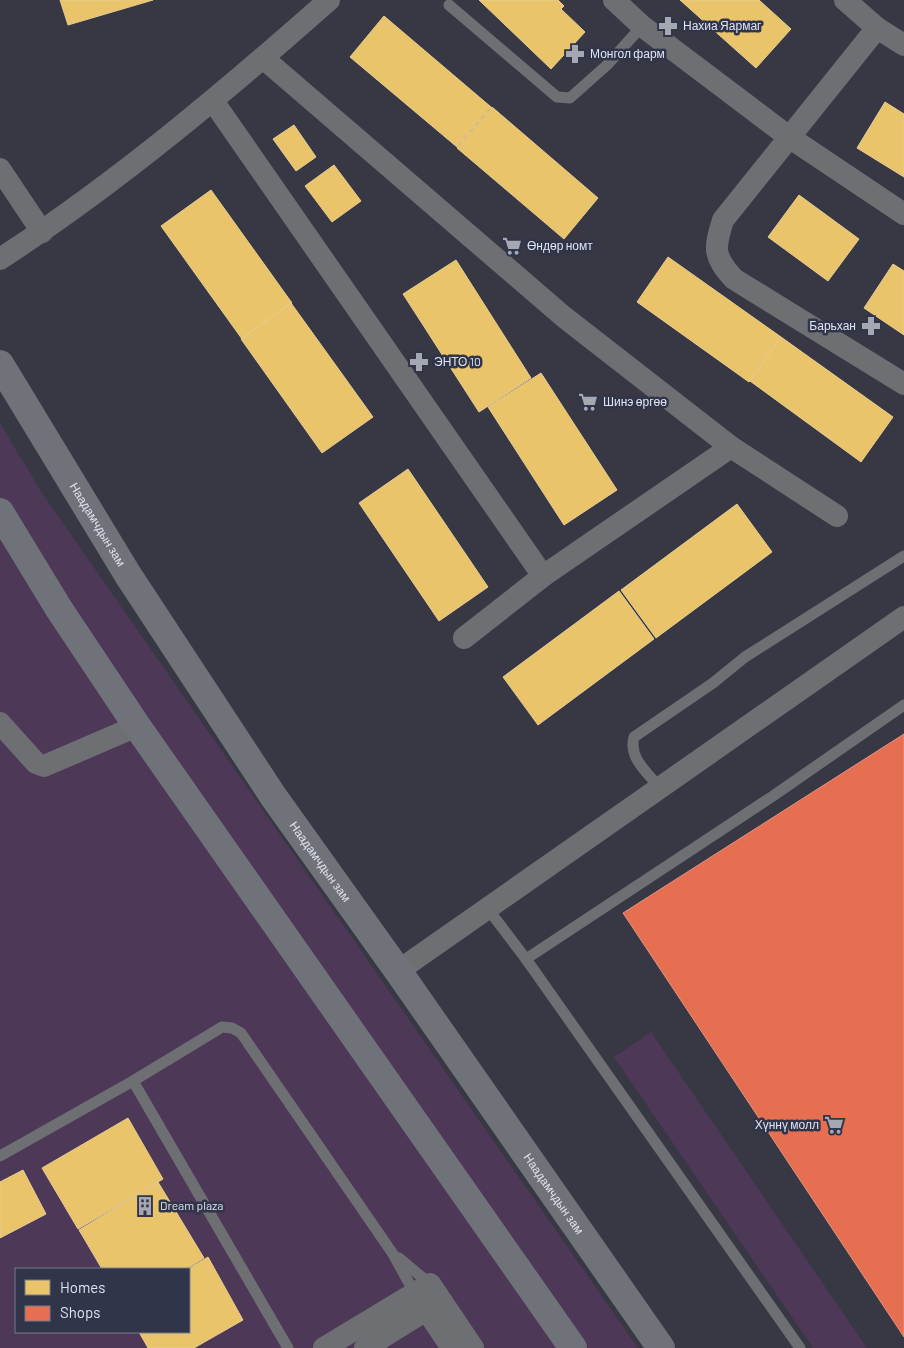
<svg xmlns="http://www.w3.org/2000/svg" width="904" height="1348" font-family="Barlow,sans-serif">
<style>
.green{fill:#4d3857;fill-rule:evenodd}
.homes{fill:#e9c46a;stroke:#e6cd92}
.shops{fill:#e76f51;stroke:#e59281}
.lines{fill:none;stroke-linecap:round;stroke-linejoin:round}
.service{stroke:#6d6f73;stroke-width:11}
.minor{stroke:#6d6f73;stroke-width:22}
.trunk{stroke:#70727a;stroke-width:28}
.labels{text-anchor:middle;stroke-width:5;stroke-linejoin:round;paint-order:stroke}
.poi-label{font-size:12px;fill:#e0e3f0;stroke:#313549;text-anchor:start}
.street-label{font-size:12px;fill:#e0e3f0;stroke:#313549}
</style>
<rect width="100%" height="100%" fill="#373843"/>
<g class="green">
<path d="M0,423L42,493L638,1348H0ZM16,1269H189V1332H16Z"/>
<polygon points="651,1032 867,1348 813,1348 614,1057"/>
</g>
<g class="homes">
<polygon points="60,0 153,0 68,25"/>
<polygon points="479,0 558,0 564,6 561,9 585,32 551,69"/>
<polygon points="680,0 759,0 791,29 756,68"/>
<polygon points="384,16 491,107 457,147 350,57"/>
<polygon points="885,102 904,114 904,177 857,148"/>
<polygon points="492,107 598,198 564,239 457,148"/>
<polygon points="294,125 316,157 296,171 273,139"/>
<polygon points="334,165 361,201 332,222 305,186"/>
<polygon points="211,190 292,303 242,339 161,226"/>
<polygon points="799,195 859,239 828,281 768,237"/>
<polygon points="668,257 781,337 749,382 637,302"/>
<polygon points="456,260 531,378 479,412 403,294"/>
<polygon points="893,264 904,271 904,335 864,308"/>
<polygon points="291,303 373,417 322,453 241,339"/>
<polygon points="781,337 893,417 861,462 750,381"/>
<polygon points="541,373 617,490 564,525 488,407"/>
<polygon points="408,469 488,587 439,621 359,503"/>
<polygon points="737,504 772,552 656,638 621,590"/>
<polygon points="619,591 654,639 538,725 503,677"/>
<polygon points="128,1118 163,1179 78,1229 42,1168"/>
<polygon points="23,1170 46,1214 0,1238 0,1182"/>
<polygon points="158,1182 204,1258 186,1269 102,1269 79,1230"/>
<polygon points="208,1257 243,1320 194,1348 148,1348 139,1332 189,1332 188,1269"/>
</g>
<polygon class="shops" points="904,734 904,1337 623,913"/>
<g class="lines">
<g class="service">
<polyline points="449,5 557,97 570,98 607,65 642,26"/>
<path d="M660,788C648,773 628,758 634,737L713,683L745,657L904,556"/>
<polyline points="488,909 526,959 800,1348"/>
<polyline points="526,959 773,796 904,705"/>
<polyline points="133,1081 288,1348"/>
<polyline points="0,1156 133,1081 222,1027 232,1028 241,1033 393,1254 415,1294"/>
<polyline points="399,1258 430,1284"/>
</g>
<g class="minor">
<polyline points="614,0 642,26 789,137 904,214"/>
<polyline points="845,0 877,28 904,45"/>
<path d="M877,28L723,220C714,249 713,256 734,279L904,384"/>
<polyline points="263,58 564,317 731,447 837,516"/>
<polyline points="213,101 543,576"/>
<polyline points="0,169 42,232"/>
<path d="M0,259C117,183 225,92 329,0"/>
<polyline points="464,638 543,576 731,447"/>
<polyline points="0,723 36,763 44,766 137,726"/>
<polyline points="398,971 904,617"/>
<polyline points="419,1299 452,1348"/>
<polyline points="324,1348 430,1284 473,1348"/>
<polyline points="365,1348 441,1301"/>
</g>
<g class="trunk">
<path id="s1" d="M0,364L128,575L273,796L398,971L661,1348"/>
<polyline points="0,512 59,609 137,726 573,1348"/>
</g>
</g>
<defs>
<g id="pharmacy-bare" transform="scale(1.5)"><path d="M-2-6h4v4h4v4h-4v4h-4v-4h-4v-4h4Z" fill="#a5a7b3" stroke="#313549" stroke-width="2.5" paint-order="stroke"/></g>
<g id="supermarket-bare" transform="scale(1.5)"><path d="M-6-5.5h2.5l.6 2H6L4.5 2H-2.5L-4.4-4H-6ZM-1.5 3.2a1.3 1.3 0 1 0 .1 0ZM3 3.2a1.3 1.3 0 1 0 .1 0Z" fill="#a5a7b3" stroke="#313549" stroke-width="2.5" paint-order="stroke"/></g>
<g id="building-bare" transform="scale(1.5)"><path d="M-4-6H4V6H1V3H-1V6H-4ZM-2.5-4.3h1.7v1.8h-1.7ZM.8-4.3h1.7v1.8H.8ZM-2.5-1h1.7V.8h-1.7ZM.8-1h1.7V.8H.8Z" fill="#a5a7b3" stroke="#313549" stroke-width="2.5" paint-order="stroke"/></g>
</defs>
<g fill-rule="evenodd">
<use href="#pharmacy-bare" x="668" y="26"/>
<use href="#pharmacy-bare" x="575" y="54"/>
<use href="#supermarket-bare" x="512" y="246"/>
<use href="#pharmacy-bare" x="871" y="326"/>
<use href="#pharmacy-bare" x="419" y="362"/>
<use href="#supermarket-bare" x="588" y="402"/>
<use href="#supermarket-bare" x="834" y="1125"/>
<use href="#building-bare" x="145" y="1206"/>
</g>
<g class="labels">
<g class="poi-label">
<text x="683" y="30">Нахиа Яармаг</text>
<text x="590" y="58">Монгол фарм</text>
<text x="527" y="250">Өндөр номт</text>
<text x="856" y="330" text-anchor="end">Барьхан</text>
<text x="434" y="366">ЭНТО 10</text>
<text x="603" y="406">Шинэ өргөө</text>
<text x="819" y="1129" text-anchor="end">Хүннү молл</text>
<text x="160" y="1210">Dream plaza</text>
</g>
<g class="street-label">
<text dy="4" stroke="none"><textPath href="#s1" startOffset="188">Наадамчдын зам</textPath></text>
<text dy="4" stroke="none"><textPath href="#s1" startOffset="592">Наадамчдын зам</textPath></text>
<text dy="4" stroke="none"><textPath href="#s1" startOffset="998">Наадамчдын зам</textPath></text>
</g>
</g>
<rect x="15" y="1268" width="175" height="65" fill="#313549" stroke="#777b8c"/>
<rect x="25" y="1280" width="25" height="15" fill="#e9c46a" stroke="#777b8c"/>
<text x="60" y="1293" font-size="15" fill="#e0e3f0">Homes</text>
<rect x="25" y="1306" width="25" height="15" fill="#e76f51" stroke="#777b8c"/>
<text x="60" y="1318" font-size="15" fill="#e0e3f0">Shops</text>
</svg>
